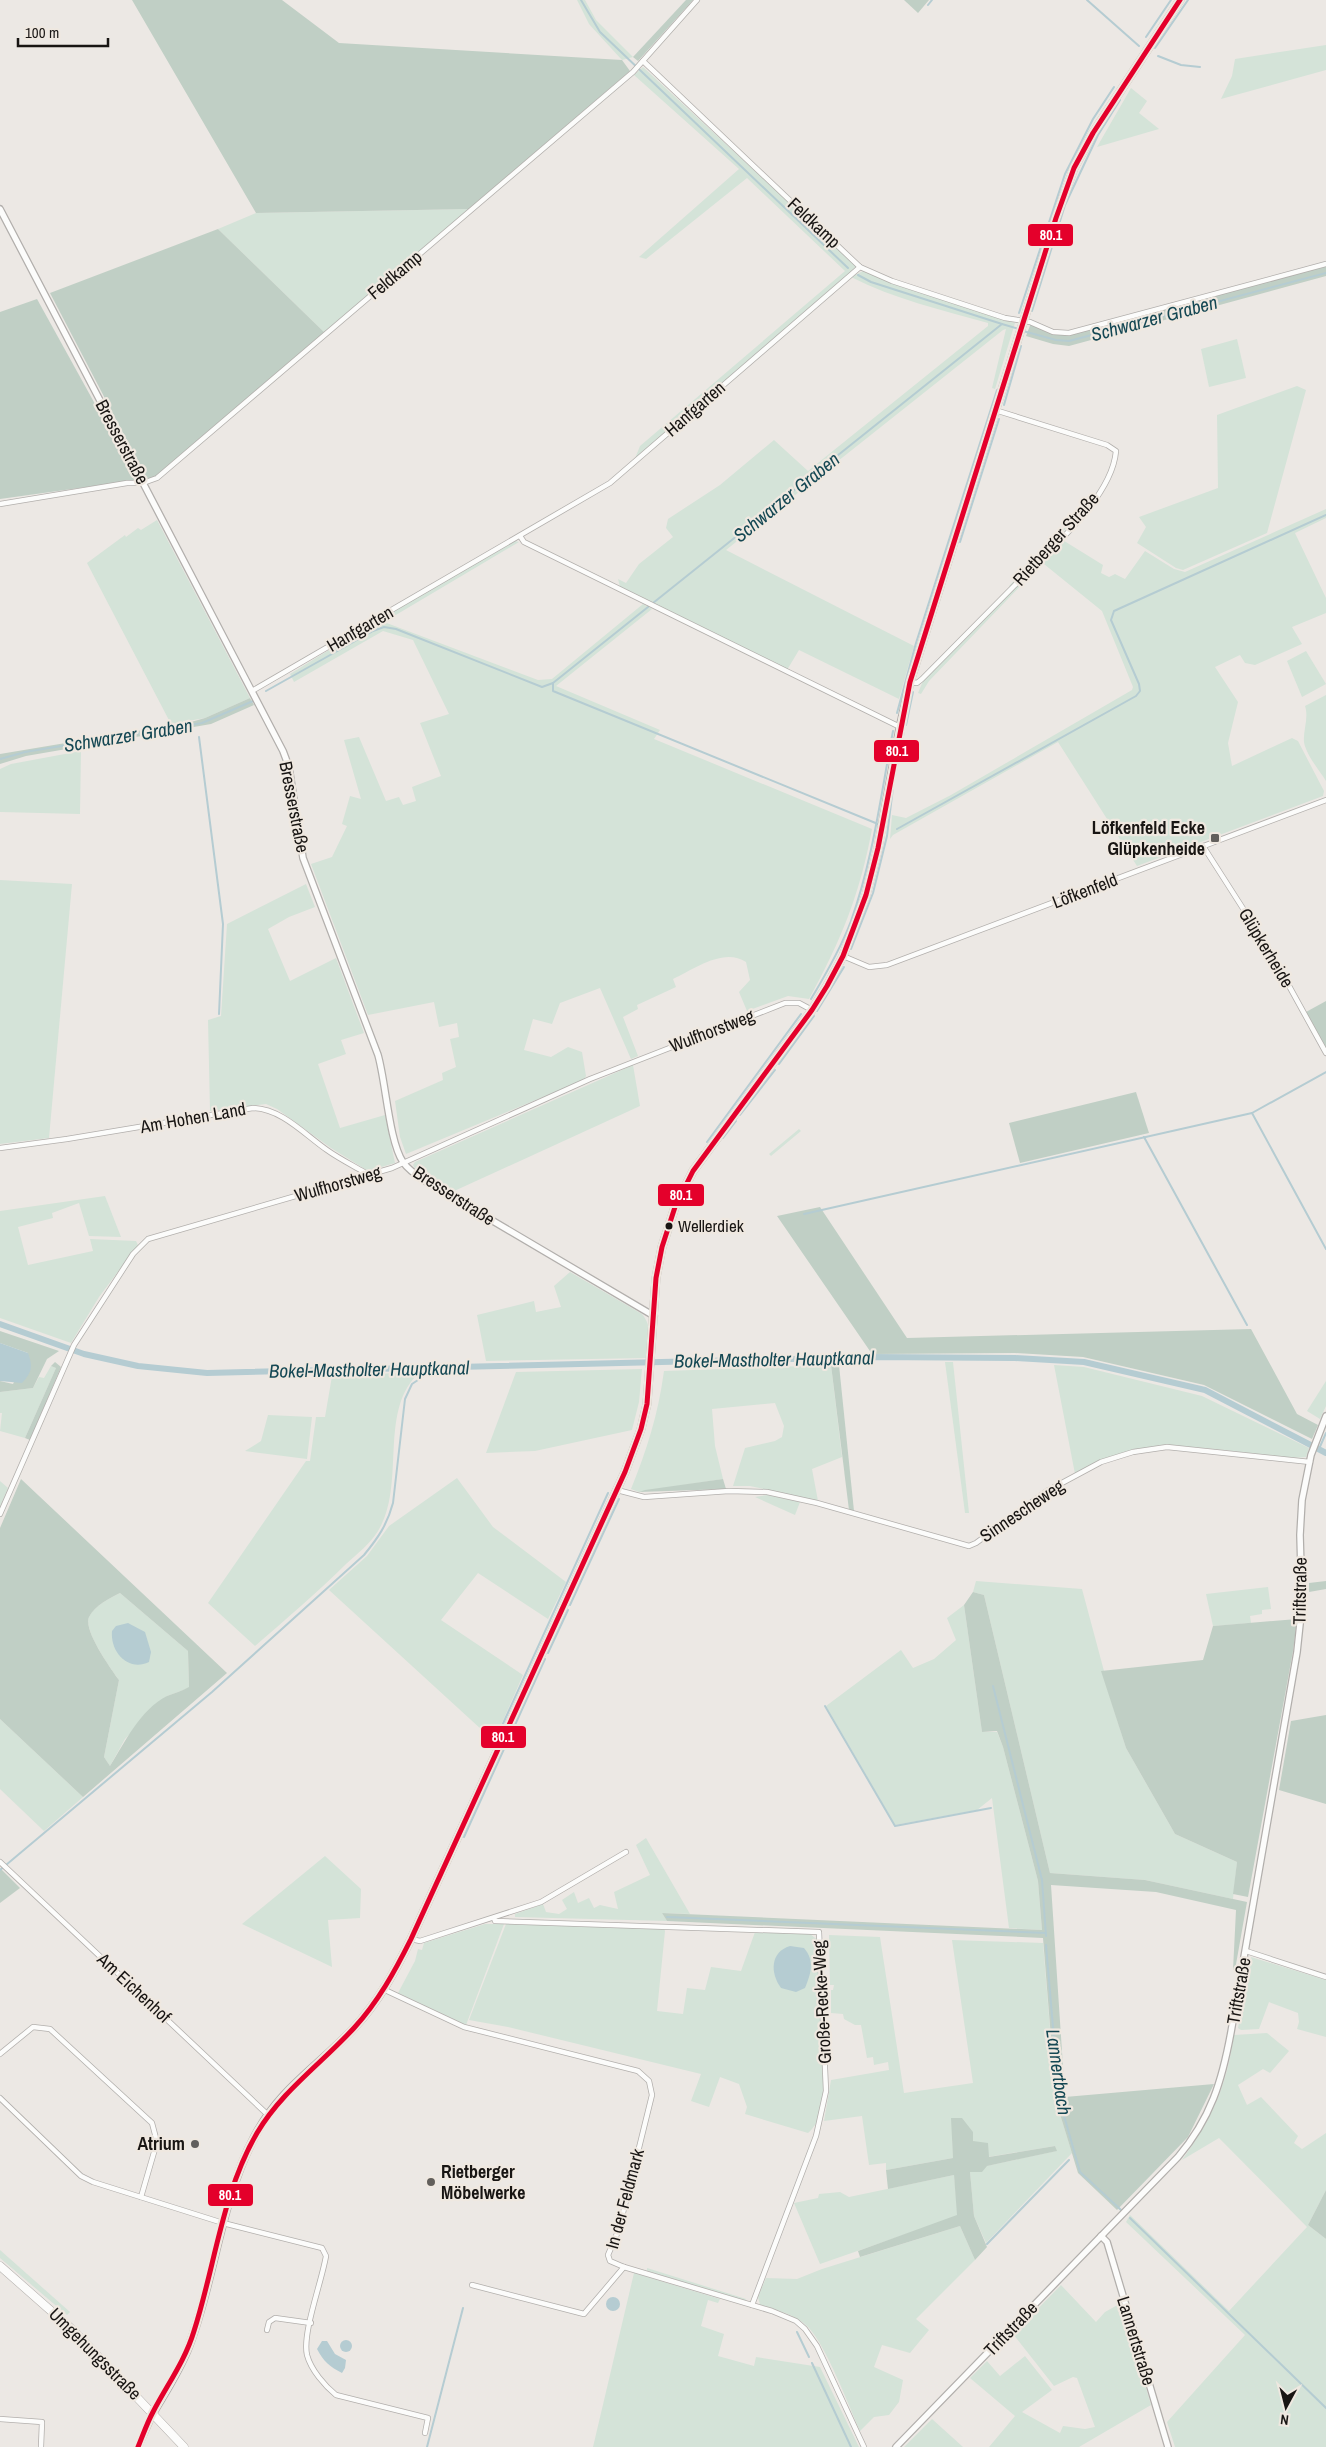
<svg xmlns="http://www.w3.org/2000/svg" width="1326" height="2447" font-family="'Archivo Narrow',sans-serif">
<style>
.green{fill:#d4e3d8}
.forest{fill:#c0cfc5;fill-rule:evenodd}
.water{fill:#b5ccd2}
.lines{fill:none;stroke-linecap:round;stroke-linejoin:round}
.stream{stroke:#b5ccd2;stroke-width:2}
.canal{stroke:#b5ccd2;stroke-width:6}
.minor-casing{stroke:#b2afac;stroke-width:6}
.tertiary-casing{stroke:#b2afac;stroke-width:8}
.secondary-casing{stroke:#b2afac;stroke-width:9}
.primary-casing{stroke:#b2afac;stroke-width:9}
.minor{stroke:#fcfcfb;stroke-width:4.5}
.tertiary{stroke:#fcfcfb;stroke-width:5.5}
.secondary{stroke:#fcfcfb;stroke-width:7}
.primary{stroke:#fcfcfb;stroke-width:8}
.bus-1-casing{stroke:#efe8e0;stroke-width:9}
.bus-1{stroke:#e4002b;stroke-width:5}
.poi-dot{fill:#625f5c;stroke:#efe8e0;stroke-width:2}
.bus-dot{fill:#181513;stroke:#efe8e0;stroke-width:2}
.labels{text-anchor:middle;stroke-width:4.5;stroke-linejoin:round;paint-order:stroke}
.bus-label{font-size:17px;fill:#181513;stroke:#efe8e0;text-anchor:start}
.street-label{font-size:18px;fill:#181513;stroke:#efe8e0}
.poi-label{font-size:18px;font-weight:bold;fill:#181513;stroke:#efe8e0;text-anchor:end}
.water-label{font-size:19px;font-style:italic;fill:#144753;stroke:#efe8e0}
.line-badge{stroke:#efe8e0;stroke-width:2}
.badge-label{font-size:14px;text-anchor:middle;font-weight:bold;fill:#fff}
</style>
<rect width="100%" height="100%" fill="#ece8e4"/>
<g class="green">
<polygon points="577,0 585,0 596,20 633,57 622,60 589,24"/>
<polygon points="1326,45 1326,70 1221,99 1232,76 1235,59"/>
<polygon points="643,67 856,265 856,268 634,461 640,446 845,271 747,178 646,259 639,257 739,169 634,75"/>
<polygon points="1131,88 1147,101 1139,113 1159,129 1097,147"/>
<polygon points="469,209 325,333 218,229 256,213"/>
<path d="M863,271L892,283L1015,323L995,389L992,388L1006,329L1003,330L726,550L914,646L899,699L799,650L787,670L620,587L618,579L626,583L639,564L673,537L666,528L668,519L720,485L774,440L808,471L988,326V323C942,310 894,299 851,277Z"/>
<polygon points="1237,339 1246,378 1209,387 1201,349"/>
<polygon points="1297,386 1306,390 1267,533 1183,570 1176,568 1137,543 1146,527 1139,517 1218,488 1217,415"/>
<polygon points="1091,500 1092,501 1011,587 1009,586"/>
<polygon points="1326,509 1326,518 1295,533 1326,598 1326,613 1292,627 1302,644 1255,665 1245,663 1240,655 1215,667 1238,702 1228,743 1232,766 1292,738 1298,741 1324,791 1323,796 1137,866 1058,742 893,835 890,839 892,815 906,818 951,795 1132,690 1133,687 1102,611 1039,560 1061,539 1103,565 1101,573 1109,577 1115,574 1125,579 1145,551 1174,569 1185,572"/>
<polygon points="157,520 250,698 205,718 171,724 87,563 125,535 126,537 138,528 141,530"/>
<path d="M515,541L519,542L384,622L538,680L552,679L643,604L652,609L556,686L660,730L654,739L872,829C860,894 841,941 809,999L788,996L747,1011L739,992L750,980L746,962C724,947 694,969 673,979L676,987L637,1005L638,1009L623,1017L638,1056L631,1059L600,988L560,1003L552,1024L533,1019L524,1050L551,1057L568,1047L582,1052L586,1076L584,1080L406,1154L400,1137L395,1101L443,1080L442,1073L456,1067L450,1039L459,1037L457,1023L439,1027L434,1002L368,1015L311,864L332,857L347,826L342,824L350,796L361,799L344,740L359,737L386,801L399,797L403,805L416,801L412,787L441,776L420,723L449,714L413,640L383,631L294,682L290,674L376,621Z"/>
<polygon points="1029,572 1029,577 929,681 921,694 918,693 923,681"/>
<polygon points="1306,651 1326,684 1302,697 1287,661"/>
<path d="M1326,695V781C1320,771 1306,755 1304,742C1303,730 1309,718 1305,706Z"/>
<polygon points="81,751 80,814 0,812 0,769 11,764"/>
<polygon points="0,880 72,884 49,1138 0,1144"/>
<polygon points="306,884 315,907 289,917 268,929 290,981 336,958 364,1033 341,1040 346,1054 318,1064 340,1128 385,1115 395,1163 368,1171 331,1148 277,1109 266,1104 210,1111 208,1020 221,1016 227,924"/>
<polygon points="633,1065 640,1106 452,1192 415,1169 413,1165 415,1162"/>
<polygon points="799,1129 801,1131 771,1156 769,1154"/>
<polygon points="105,1196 121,1237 89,1236 79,1203 52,1213 53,1218 18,1227 28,1265 93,1251 90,1239 136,1241 138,1245 99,1297 71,1343 0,1318 0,1211"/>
<path d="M570,1272L642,1314C653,1327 649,1342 647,1358L486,1361L477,1315L534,1301L536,1312L561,1307L554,1286Z"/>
<polygon points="945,1362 953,1362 969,1513 965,1513"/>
<path d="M831,1365L842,1457L812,1469L818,1501L750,1486H733L745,1448L775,1441L782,1437L784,1426L775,1403L712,1409L715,1446L723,1479L639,1492L631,1489C647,1449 658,1415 664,1371Z"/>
<path d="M1054,1365L1084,1367L1202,1396L1309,1448L1306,1457C1288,1459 1267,1455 1249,1453C1177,1445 1142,1439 1075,1474Z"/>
<polygon points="51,1366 56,1368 25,1438 0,1431 2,1413 0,1413 0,1392 33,1388 39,1377 44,1378"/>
<polygon points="642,1369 639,1402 632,1430 535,1451 486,1453 516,1372"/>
<path d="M420,1372C377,1410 407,1484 378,1531C370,1544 357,1554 346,1564C317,1593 286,1619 255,1646L208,1603L306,1461H310L316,1417H325L332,1376Z"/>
<polygon points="1326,1381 1326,1406 1320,1419 1307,1411"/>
<polygon points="268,1415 312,1417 307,1459 245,1451 261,1441"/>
<polygon points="457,1478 493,1527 566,1582 548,1619 478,1573 441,1620 523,1675 494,1741 329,1590 367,1556 389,1526"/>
<polygon points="0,1481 8,1488 0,1507"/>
<polygon points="767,1495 800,1502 795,1515 755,1497"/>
<polygon points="976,1581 1082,1589 1104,1671 1102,1672 1126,1748 1175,1834 1237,1862 1233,1899 1145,1880 1050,1873 984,1595 973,1592"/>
<polygon points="1268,1587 1271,1609 1262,1610 1262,1614 1250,1616 1251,1623 1213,1626 1206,1594"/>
<path d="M120,1593L188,1651L189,1688L167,1696L125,1739L110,1766L104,1757L119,1680C111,1669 83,1630 89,1617C95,1605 109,1599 120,1593Z"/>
<polygon points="964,1605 982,1732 997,1732 1003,1747 1038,1881 1042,1930 1009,1928 992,1798 977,1810 895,1825 826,1706 901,1650 913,1668 934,1659 956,1640 947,1618"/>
<polygon points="0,1719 83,1797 44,1831 0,1789"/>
<polygon points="646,1838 690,1914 662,1913 667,1921 515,1917 515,1914 543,1904 546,1912 559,1914 567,1909 562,1900 574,1892 578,1903 589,1898 594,1908 600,1905 618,1909 614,1892 650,1875 636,1845"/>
<polygon points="325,1856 361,1889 360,1918 328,1920 332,1967 242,1924"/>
<polygon points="485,1924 504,1924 466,2025 398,1993 415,1961 418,1949 422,1950 424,1943"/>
<path d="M506,1924L664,1928L665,1931L657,2011L683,2014L687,1988L705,1990L711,1967L741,1971L755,1932L810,1934L819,1941L824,2089C822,2106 821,2122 808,2133L745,2114L747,2107L739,2084L720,2077L709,2107L691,2101L701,2074L508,2027L469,2020Z"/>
<polygon points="829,1935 880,1937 904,2093 973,2083 952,1940 1043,1943 1056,2101 1072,2153 986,2243 974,2216 970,2172 986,2166 1056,2151 1055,2146 988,2157 952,2118 953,2158 886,2170 886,2163 869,2165 862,2116 824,2121 831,2080 889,2070 888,2062 874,2065 873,2057 867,2058 861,2025 855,2025 844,2019 843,2014 831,2013 831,1990 833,1990 834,1985 830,1985"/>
<polygon points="1251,1957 1326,1980 1326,2037 1297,2029 1299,2022 1298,2013 1269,2002 1259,2029 1241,2030 1238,2028"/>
<path d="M1267,2033L1289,2051L1270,2073L1263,2069L1238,2085L1247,2105L1261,2097L1298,2136L1294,2143L1302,2149L1326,2133V2190L1308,2225L1326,2239V2447H1175L1167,2422L1245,2335L1126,2222L1130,2215L1229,2311L1307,2227L1219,2138L1182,2160C1213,2116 1226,2088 1234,2035Z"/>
<polygon points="954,2175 958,2216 820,2264 794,2203 818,2198 819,2194 840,2192 849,2197"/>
<path d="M960,2226L975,2260L916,2319L929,2330L910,2353L882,2345L874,2367L903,2380L899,2402L889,2415L874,2417L860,2431C848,2404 827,2348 809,2328C797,2315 776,2310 760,2305L758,2297L766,2278L797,2279L822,2269Z"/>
<polygon points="0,2250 70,2312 67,2315 0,2258"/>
<polygon points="647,2268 746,2299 745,2301 647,2271"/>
<polygon points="634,2273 720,2299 718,2303 708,2300 701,2326 724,2334 718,2356 754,2366 756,2357 820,2367 859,2447 593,2447"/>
<polygon points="1061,2285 1096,2322 1105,2312 1121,2303 1151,2405 1079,2447 989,2447 1015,2416 970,2378 987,2361 1000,2376 1025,2356 1052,2390 1022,2412 1060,2433 1063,2426 1085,2429 1095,2427 1077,2378 1073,2377 1054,2386 1013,2334"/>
<polygon points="932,2419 963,2447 904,2447"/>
</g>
<g class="forest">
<polygon points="132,0 282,0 339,43 622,60 630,71 469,209 256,213"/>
<polygon points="686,0 693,0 638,61 633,57"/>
<polygon points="904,0 929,0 918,13"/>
<polygon points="218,229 325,333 155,477 147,479 50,293"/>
<polygon points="1326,266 1326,276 1069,346 1053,344 1026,336 1031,323 1040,328 1070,334"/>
<polygon points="37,299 137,480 0,499 0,312"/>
<polygon points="250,698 254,705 211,724 26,756 0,764 0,754 191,722 205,718"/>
<polygon points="1326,1001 1326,1048 1306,1012"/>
<polygon points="1136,1092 1149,1133 1020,1163 1009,1123"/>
<polygon points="820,1207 907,1338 1251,1329 1297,1414 1318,1425 1312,1439 1204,1385 1083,1357 1015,1353 872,1354 777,1216"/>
<polygon points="0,1331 59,1351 47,1359 33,1388 0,1392 0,1381 13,1384 28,1353 0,1343"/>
<polygon points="55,1362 61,1367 30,1440 25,1438 56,1368 51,1366"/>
<polygon points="831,1365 839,1365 854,1511 849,1510"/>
<path d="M21,1479L227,1673L83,1797L0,1719V1528ZM120,1593L188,1651L189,1687C182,1691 174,1693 167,1696C140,1710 125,1742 110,1766L104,1757L119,1680C111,1669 83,1630 89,1617C95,1605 110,1598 120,1593Z"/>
<polygon points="723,1479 726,1489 639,1492 645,1490"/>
<polygon points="1326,1581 1326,1589 1309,1592 1309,1583"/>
<polygon points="973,1592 984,1595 1050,1873 1145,1880 1247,1902 1235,1970 1233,1970 1236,1910 1156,1892 1051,1885 1065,2097 1214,2084 1188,2137 1117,2210 1078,2173 1056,2101 1043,1938 667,1921 662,1913 1042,1930 1038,1881 1003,1747 997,1731 982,1732 964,1605"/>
<polygon points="1297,1619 1293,1651 1248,1897 1233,1894 1237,1862 1175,1834 1126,1748 1101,1671 1203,1660 1213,1626"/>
<polygon points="1326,1715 1326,1804 1279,1790 1291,1721"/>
<polygon points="0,1868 20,1888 0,1903"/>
<polygon points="951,2118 962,2118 973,2132 973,2141 988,2143 989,2157 1055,2146 1057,2151 987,2166 982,2172 970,2172 974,2216 987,2247 975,2260 960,2226 860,2257 858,2251 957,2215 954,2175 888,2189 886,2170 953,2158"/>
<polygon points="1326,2190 1326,2239 1308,2225"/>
</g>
<g class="water">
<path d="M0,1343L28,1353C33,1367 32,1372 22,1383L0,1381Z"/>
<path d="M128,1623L145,1632L151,1652L149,1662C128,1672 110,1652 112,1631L116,1626Z"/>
<path d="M790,1946L804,1948C815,1961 811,1973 805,1988L796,1992L781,1988C770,1973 770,1952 790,1946Z"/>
<circle cx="613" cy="2304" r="7"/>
<circle cx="346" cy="2346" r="6"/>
<path d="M322,2341H327L335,2354L346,2360L345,2368L342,2373C329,2366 324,2362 317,2349Z"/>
</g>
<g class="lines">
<g class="stream">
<polyline points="581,0 600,32 848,268"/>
<polyline points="1087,0 1139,46"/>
<polyline points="928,5 932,0"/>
<polyline points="1146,37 1171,0"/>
<polyline points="1155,48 1188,0"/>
<polyline points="1158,56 1181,65 1200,67"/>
<polyline points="858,275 871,282 1002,324"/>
<polyline points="1032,311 1065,205 1098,135 1120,100"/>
<polyline points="1019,313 1065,174 1093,119 1114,87"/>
<polyline points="1023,331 1056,340 1069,341 1326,273"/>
<polyline points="1004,405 1021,346"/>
<polyline points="960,542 999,419"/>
<polyline points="553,683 553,691 878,824"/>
<polyline points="266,691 373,631 384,627 396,629 542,687 553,683 1002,324 1019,329"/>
<polyline points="897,713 916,643 997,390"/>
<polyline points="906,725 913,692"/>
<polyline points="199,737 223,924 219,1014"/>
<polyline points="0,759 25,752 202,723 253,701"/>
<polyline points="895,776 904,731"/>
<polyline points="897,829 1136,696 1140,691 1139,684 1111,620 1114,611 1326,515"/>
<polyline points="851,949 873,893 887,836 893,788"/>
<path d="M811,999C826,974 841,948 851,921C873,860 881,794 893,731"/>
<polyline points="817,1011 844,967"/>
<polyline points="779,1064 814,1016"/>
<polyline points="1252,1113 1326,1249"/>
<polyline points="740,1115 775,1070"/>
<polyline points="1144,1137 1247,1325"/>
<polyline points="723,1138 736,1121"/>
<polyline points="707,1142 801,1014"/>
<polyline points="804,1214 1252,1113 1326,1072"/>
<polyline points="1319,1449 1326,1433"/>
<polyline points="570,1605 619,1499"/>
<polyline points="548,1653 568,1610"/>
<polyline points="993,1686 1042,1880 1046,1936"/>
<polyline points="825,1706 895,1826 991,1808"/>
<polyline points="496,1739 608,1493"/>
<polyline points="464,1837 545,1659"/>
<path d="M0,1870L212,1692L364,1555C378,1538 387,1525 393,1503L405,1399L412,1384L436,1368"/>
<polyline points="667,1917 1046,1933"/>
<polyline points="1046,1945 1059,2098 1080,2172 1121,2210"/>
<polyline points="1130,2218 1326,2408"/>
<polyline points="987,2244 1069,2160"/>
<polyline points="797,2332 809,2357"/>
<polyline points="812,2363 851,2447"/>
<polyline points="427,2447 463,2308"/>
</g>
<polyline class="canal" points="0,1324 84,1354 138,1366 207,1373 872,1357 1015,1358 1084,1362 1205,1390 1326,1453"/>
<g class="minor-casing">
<g id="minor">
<polyline points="643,61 860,267 892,281 1005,318 1030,322 1053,332 1069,333 1326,264"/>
<polyline points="0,504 127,483 143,483 157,478 633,72 697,0"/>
<polyline points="520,536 524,542 900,727"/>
<path d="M910,682L917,683L922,679C953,648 983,617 1014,586C1047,552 1112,499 1116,451L1107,445L995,410"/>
<polyline points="252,691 610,483 860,267"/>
<polyline points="1203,846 1267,946 1326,1053"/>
<polyline points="843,956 869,967 887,965 1326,800"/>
<path d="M0,1148L67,1139L253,1108C282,1109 304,1134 327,1150C338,1158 352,1165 364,1172L366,1175"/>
<polyline points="617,1490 644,1497 729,1491 767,1492 817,1503 969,1546 976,1543 1047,1491 1101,1462 1133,1452 1167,1447 1310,1462"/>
<polyline points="0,1514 74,1345 133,1254 148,1239 392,1168 590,1079 785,1003 799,1003 812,1010"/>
<polyline points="0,1862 268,2115"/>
<polyline points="494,1918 495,1921 819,1932 826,2091 816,2136 752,2305"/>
<polyline points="411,1939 420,1941 541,1902 626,1852"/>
<polyline points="1246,1951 1326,1977"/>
<polyline points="385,1990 464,2027 638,2071 649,2081 652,2095 619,2229 608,2255 610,2261 624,2267 772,2311 796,2321 805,2329 817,2346 864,2447"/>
<polyline points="0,2054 33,2027 50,2029 152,2123 157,2142 141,2197"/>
<path d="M0,2098L81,2176L93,2182L223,2223L322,2248L326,2256C322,2281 302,2333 307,2355C311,2370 325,2386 336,2395L428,2418L425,2433"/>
<polyline points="472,2285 584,2314 624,2267"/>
<polyline points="267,2330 269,2322 275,2318 311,2323"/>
<polyline points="0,2419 42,2422 41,2447"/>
</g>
</g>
<g class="tertiary-casing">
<g id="tertiary">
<path d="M0,209L283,751L289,767L303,858L378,1055C386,1083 389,1141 403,1162C409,1171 419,1177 427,1182L654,1316"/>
<polyline points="1101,2236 1107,2242 1168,2447"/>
<polyline points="138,2447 153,2413"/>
<path d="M896,2447L1178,2157C1211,2118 1222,2081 1231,2032L1297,1652L1302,1605L1300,1535L1302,1500L1311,1455L1326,1416"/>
</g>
</g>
<g class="secondary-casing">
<path id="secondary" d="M153,2413C166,2391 180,2370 189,2346C215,2278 220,2201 255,2136C280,2088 319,2066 354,2028C379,2001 395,1971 411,1939L625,1472L641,1429L647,1404L656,1278L662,1247L675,1207L693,1171L812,1010L827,986L843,956L866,895L878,848L900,727L910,682L1056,218L1074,168L1093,133L1180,0"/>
</g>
<g class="primary-casing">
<polyline id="primary" points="0,2266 75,2332 184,2447"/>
</g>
<use href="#minor" class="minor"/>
<use href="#tertiary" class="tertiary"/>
<use href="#secondary" class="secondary"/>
<use href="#primary" class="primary"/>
<g class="bus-1-casing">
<path id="bus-1" d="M138,2447C143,2435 147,2423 153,2412C167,2385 185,2361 194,2331C215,2266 222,2193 257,2133C282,2091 321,2064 354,2028C378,2002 395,1971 411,1939L625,1472L641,1429L647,1404L656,1278L662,1247L675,1207L693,1171L812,1010L827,986L843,956L866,895L878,848L910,682L1056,218L1074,168L1093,133L1180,0"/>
</g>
<use href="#bus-1" class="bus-1"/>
</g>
<g class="poi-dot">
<rect x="1210" y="833" width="10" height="10" rx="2.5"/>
<circle cx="195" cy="2144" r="5"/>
<circle cx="431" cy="2182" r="5"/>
</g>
<circle class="bus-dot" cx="669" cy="1226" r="4.5"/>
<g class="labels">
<g class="bus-label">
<text x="678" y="1232">Wellerdiek</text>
</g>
<g class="street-label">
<text transform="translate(814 223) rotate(43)" y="6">Feldkamp</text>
<text transform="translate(395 275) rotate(-40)" y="6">Feldkamp</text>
<text transform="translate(695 409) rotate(-41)" y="6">Hanfgarten</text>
<text transform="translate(122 442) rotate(62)" y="6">Bresserstraße</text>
<text transform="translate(1056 539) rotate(-48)" y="6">Rietberger Straße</text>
<text transform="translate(360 629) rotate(-30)" y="6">Hanfgarten</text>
<text transform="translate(294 807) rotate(79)" y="6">Bresserstraße</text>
<text transform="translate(1085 891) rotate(-21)" y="6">Löfkenfeld</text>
<text transform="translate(1266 948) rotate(59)" y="6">Glüpkerheide</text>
<text transform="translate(712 1031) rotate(-21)" y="6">Wulfhorstweg</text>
<text transform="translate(193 1118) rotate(-10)" y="6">Am Hohen Land</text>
<text transform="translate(338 1184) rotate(-16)" y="6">Wulfhorstweg</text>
<text transform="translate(454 1196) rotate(33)" y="6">Bresserstraße</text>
<text transform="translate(1022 1511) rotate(-34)" y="6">Sinnescheweg</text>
<text transform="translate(1300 1591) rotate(-89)" y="6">Triftstraße</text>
<text transform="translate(134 1988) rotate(43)" y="6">Am Eichenhof</text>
<text transform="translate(1239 1991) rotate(-80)" y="6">Triftstraße</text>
<text transform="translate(822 2002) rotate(-93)" y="6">Große-Recke-Weg</text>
<text transform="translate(625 2199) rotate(-75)" y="6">In der Feldmark</text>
<text transform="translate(1011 2329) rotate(-46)" y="6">Triftstraße</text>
<text transform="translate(1136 2341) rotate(73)" y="6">Lannertstraße</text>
<text transform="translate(95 2354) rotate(45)" y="6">Umgehungsstraße</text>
</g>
<g class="poi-label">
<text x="1205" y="834">Löfkenfeld Ecke<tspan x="1205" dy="21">Glüpkenheide</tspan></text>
<text x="185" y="2150">Atrium</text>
<text x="441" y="2178" text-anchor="start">Rietberger<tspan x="441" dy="21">Möbelwerke</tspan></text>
</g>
<g class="water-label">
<text transform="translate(1154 318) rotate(-15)" y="7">Schwarzer Graben</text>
<text transform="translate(786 497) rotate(-39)" y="7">Schwarzer Graben</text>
<text transform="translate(128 735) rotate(-9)" y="7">Schwarzer Graben</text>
<text transform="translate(774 1359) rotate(-1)" y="7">Bokel-Mastholter Hauptkanal</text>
<text transform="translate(369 1369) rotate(-1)" y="7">Bokel-Mastholter Hauptkanal</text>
<text transform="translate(1059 2072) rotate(82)" y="7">Lannertbach</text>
</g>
</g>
<g class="line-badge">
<rect x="1027" y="223" width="47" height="24" rx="5" fill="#e4002b"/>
<rect x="873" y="739" width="47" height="24" rx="5" fill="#e4002b"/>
<rect x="657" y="1183" width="48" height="24" rx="5" fill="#e4002b"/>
<rect x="480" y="1725" width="47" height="24" rx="5" fill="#e4002b"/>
<rect x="207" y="2183" width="47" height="24" rx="5" fill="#e4002b"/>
</g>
<g class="badge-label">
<text x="1051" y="240">80.1</text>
<text x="897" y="756">80.1</text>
<text x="681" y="1200">80.1</text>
<text x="503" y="1742">80.1</text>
<text x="230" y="2200">80.1</text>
</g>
<g transform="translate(1286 2407) rotate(187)" stroke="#efe8e0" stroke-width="4" paint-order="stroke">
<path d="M0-4L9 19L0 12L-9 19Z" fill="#181513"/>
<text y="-8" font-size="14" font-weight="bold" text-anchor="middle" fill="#181513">N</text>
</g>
<path d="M18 38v8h90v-8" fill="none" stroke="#181513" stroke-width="2.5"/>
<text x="25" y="38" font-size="15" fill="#181513" stroke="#efe8e0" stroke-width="4" paint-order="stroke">100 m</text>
</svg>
